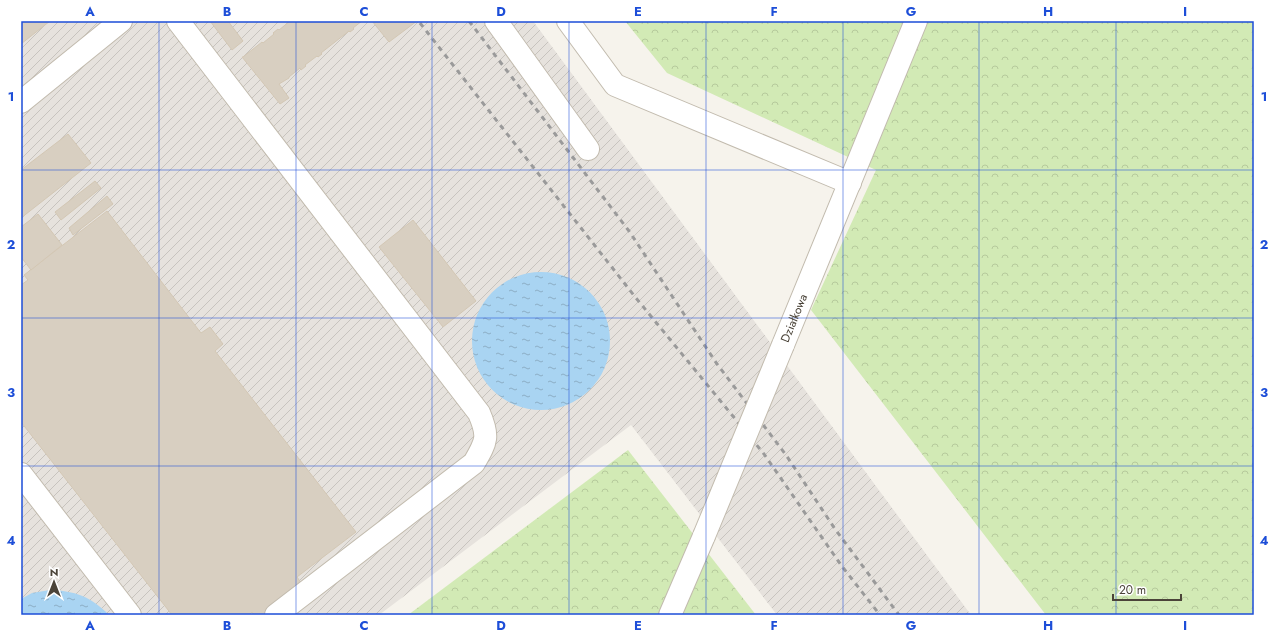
<svg xmlns="http://www.w3.org/2000/svg" width="1275" height="636" font-family="Jost,sans-serif">
<style>
.industrial{fill:url(#industrial-furrows)}
.forest{fill:url(#forest-crowns)}
.water{fill:url(#water-ripples)}
.building{fill:#d8cfc1;stroke:#d3c7b4}
.lines{fill:none;stroke-linecap:round;stroke-linejoin:round}
.minor-casing{stroke:#c2bbae;stroke-width:24}
.minor{stroke:#fff;stroke-width:22}
.rail{stroke:#9a9a9a;stroke-width:3;stroke-dasharray:5 5;stroke-linecap:butt}
.minor-bridge-casing{stroke:#c2bbae;stroke-width:24;stroke-linecap:butt}
.minor-bridge{stroke:#fff;stroke-width:22}
.grid{fill:none;stroke:#1d4ed8;stroke-width:1;stroke-opacity:0.55}
.labels{text-anchor:middle;stroke-width:3;stroke-linejoin:round;paint-order:stroke}
.street-label{font-size:12px;fill:#4b4439;stroke:#fff}
.neatline{fill:none;stroke:#1d4ed8;stroke-width:1.5}
.grid-label{font-size:13px;text-anchor:middle;font-weight:bold;fill:#1d4ed8}
</style>
<defs>
<pattern id="industrial-furrows" width="10" height="10" patternUnits="userSpaceOnUse"><rect width="10" height="10" fill="#e6e2dd"/><path d="M-1 1l2-2M0 10L10 0M9 11l2-2" fill="none" stroke="#c7c3be"/></pattern>
<pattern id="forest-crowns" width="20" height="18" patternUnits="userSpaceOnUse"><rect width="20" height="18" fill="#d2eab5"/><path d="M2 6a3 3 0 1 1 6 0M12 15a3 3 0 1 1 6 0" fill="none" stroke="#b6ca9c"/></pattern>
<pattern id="water-ripples" width="26" height="14" patternUnits="userSpaceOnUse"><rect width="26" height="14" fill="#a9d4f2"/><path d="M2 4q2-2 4 0t4 0M15 11q2-2 4 0t4 0" fill="none" stroke="#8caec5"/></pattern>
</defs>
<rect width="100%" height="100%" fill="#f6f3ec"/>
<polygon class="industrial" points="21,21 533,21 971,615 777,615 631,425 379,615 21,615"/>
<g class="forest">
<polygon points="625,21 1254,21 1254,615 1046,615 811,310 876,170 667,73"/>
<polygon points="628,450 756,615 408,615"/>
</g>
<g class="water">
<circle cx="541" cy="341" r="69"/>
<path d="M50,590C75,591 90,596 109,615H21V599L32,593Z"/>
</g>
<g class="building">
<polygon points="21,21 50,21 21,44"/>
<polygon points="210,21 228,21 243,41 232,50"/>
<polygon points="290,21 362,21 353,28 354,29 350,32 349,31 321,53 322,54 318,57 317,56 305,65 306,66 301,70 300,68 289,77 289,78 279,84 289,98 280,104 242,57 243,57 262,42 263,43 274,34 273,33 278,29 279,30"/>
<polygon points="372,21 417,21 389,42"/>
<polygon points="68,134 91,163 21,218 21,170"/>
<polygon points="95,181 101,188 61,220 55,212"/>
<polygon points="107,196 113,204 73,235 69,228"/>
<polygon points="107,211 201,333 210,327 223,344 215,351 356,532 297,577 302,584 263,615 254,615 252,612 249,615 172,615 21,422 21,285 28,280 24,275"/>
<polygon points="38,214 62,245 31,270 21,257 21,227"/>
<polygon points="413,220 476,301 443,327 379,247"/>
</g>
<g class="lines">
<g class="minor-casing">
<g id="minor">
<path d="M178,21L479,413C489,436 487,441 474,463L276,615"/>
<polyline points="496,21 588,149"/>
<polyline points="568,21 615,85 850,183"/>
<polyline points="21,102 121,21"/>
<path id="s1" d="M783,345L916,21"/>
<polyline points="21,474 130,615"/>
<polyline points="670,615 704,536"/>
</g>
</g>
<use href="#minor" class="minor"/>
<g class="rail">
<polyline points="469,21 629,231 717,364 786,455 835,529 899,615"/>
<polyline points="420,23 636,298 764,454 841,565 880,615"/>
</g>
<g class="minor-bridge-casing">
<polyline id="minor-bridge" points="704,536 783,345"/>
</g>
<use href="#minor-bridge" class="minor-bridge"/>
</g>
<path class="grid" d="M159,21V615M296,21V615M432,21V615M569,21V615M706,21V615M843,21V615M979,21V615M1116,21V615M21,170H1254M21,318H1254M21,466H1254"/>
<g class="labels">
<g class="street-label">
<text dy="4" stroke="none"><textPath href="#s1" startOffset="29">Działkowa</textPath></text>
</g>
</g>
<rect width="1275" height="636" fill="none" stroke="#ffffff" stroke-width="44"/>
<g transform="translate(54 582)" stroke="#ffffff" stroke-width="3" paint-order="stroke">
<path d="M0-3L7 15L0 10L-7 15Z" fill="#4b4439"/>
<text y="-6" font-size="11" font-weight="bold" text-anchor="middle" fill="#4b4439">N</text>
</g>
<path d="M1113 594v6h68v-6" fill="none" stroke="#4b4439" stroke-width="2"/>
<text x="1119" y="594" font-size="12" fill="#4b4439" stroke="#ffffff" stroke-width="3" paint-order="stroke">20 m</text>
<rect x="22" y="22" width="1231" height="592" class="neatline"/>
<g class="grid-label">
<text x="90" y="16">A</text>
<text x="227" y="16">B</text>
<text x="364" y="16">C</text>
<text x="501" y="16">D</text>
<text x="638" y="16">E</text>
<text x="774" y="16">F</text>
<text x="911" y="16">G</text>
<text x="1048" y="16">H</text>
<text x="1185" y="16">I</text>
<text x="11" y="101">1</text>
<text x="1264" y="101">1</text>
<text x="11" y="249">2</text>
<text x="1264" y="249">2</text>
<text x="11" y="397">3</text>
<text x="1264" y="397">3</text>
<text x="11" y="545">4</text>
<text x="1264" y="545">4</text>
<text x="90" y="630">A</text>
<text x="227" y="630">B</text>
<text x="364" y="630">C</text>
<text x="501" y="630">D</text>
<text x="638" y="630">E</text>
<text x="774" y="630">F</text>
<text x="911" y="630">G</text>
<text x="1048" y="630">H</text>
<text x="1185" y="630">I</text>
</g>
</svg>
